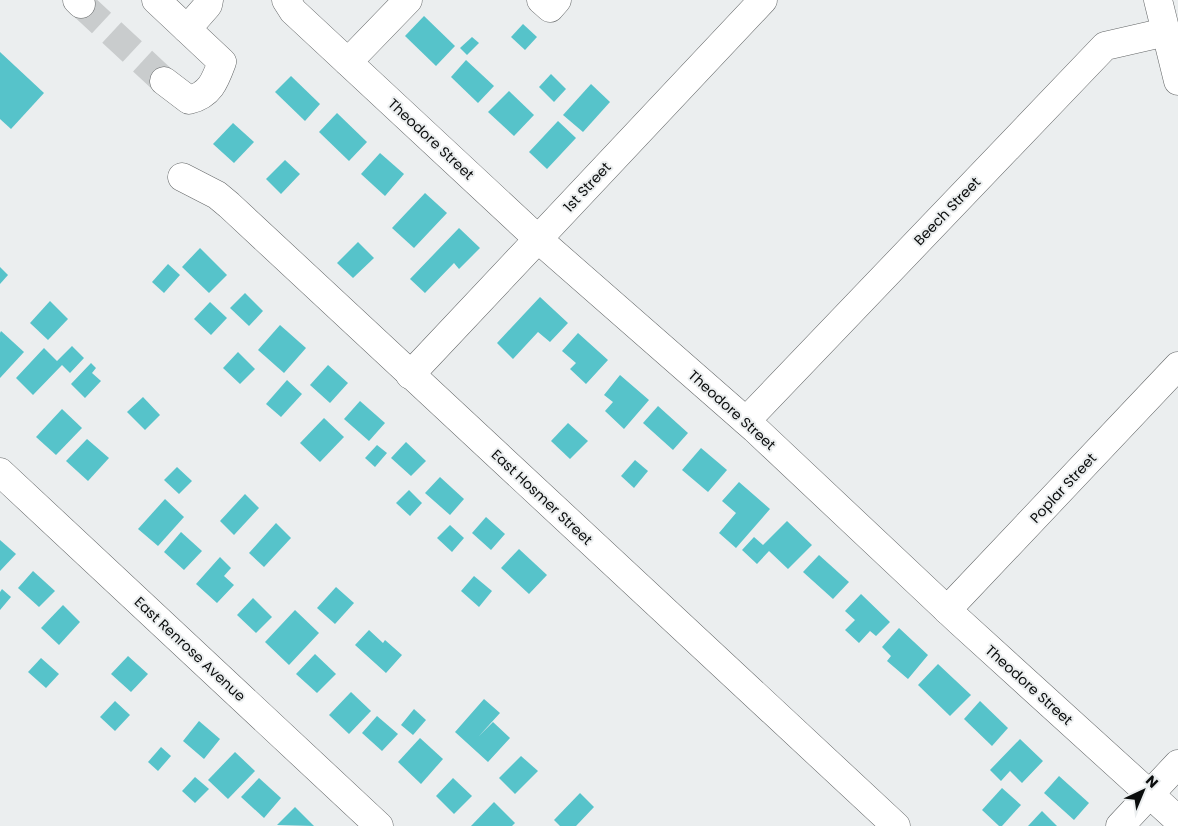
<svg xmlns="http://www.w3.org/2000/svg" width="1178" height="826" font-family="Poppins,sans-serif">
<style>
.building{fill:#56c3ca}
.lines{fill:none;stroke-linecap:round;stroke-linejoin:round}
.minor-tunnel{stroke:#c9cccd;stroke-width:28;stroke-dasharray:28 14;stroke-linecap:butt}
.minor-casing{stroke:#636667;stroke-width:29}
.minor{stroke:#fff;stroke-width:28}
.labels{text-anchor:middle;stroke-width:4;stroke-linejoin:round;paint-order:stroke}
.street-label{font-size:14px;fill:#0b0d0d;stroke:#ebeeef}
</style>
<rect width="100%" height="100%" fill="#ebeeef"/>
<g class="building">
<polygon points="424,16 455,46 436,66 405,36"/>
<polygon points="523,24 537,37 525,50 511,37"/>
<polygon points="472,37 479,43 467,55 460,48"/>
<polygon points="0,52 44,93 11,129 0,119"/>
<polygon points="466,60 494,86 478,103 451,77"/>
<polygon points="551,74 566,89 554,102 539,87"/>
<polygon points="291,76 320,104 305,121 275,92"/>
<polygon points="591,84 610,102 583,132 563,115"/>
<polygon points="509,91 534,115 514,136 488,112"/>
<polygon points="337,113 367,142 349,161 319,132"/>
<polygon points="558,121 576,138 547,169 529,152"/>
<polygon points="233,123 254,142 234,163 213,144"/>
<polygon points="380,153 404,174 385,196 361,174"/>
<polygon points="285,160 300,174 281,194 266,179"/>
<polygon points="425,193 447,213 414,248 392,228"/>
<polygon points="459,228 480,248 459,269 454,263 425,293 410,279"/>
<polygon points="358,242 374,258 353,278 337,263"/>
<polygon points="200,248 227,275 209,293 182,267"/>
<polygon points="168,264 180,275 164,293 152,282"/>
<polygon points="0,267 8,275 0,284"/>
<polygon points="245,293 263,311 249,326 230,308"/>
<polygon points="540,297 568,323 550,342 538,332 513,359 497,343"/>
<polygon points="50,301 68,319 48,340 30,323"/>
<polygon points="210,302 227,318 211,335 194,319"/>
<polygon points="280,325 306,348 284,373 258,350"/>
<polygon points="1,331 24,352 0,378 0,333"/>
<polygon points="578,333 608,360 586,384 570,369 576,363 562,351"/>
<polygon points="72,346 84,358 70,373 62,365 33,395 16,378 44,348 57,361"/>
<polygon points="238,352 255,369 240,384 223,368"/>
<polygon points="91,363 96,368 92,373 101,381 85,398 71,384"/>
<polygon points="328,365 348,383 330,403 310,385"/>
<polygon points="620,375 649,400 624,429 605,411 613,402 604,395"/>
<polygon points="287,380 302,394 281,417 266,404"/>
<polygon points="143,397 160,415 145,430 127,412"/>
<polygon points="360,401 385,423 369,441 344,419"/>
<polygon points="658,406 688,433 673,450 643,423"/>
<polygon points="62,409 82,428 56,455 36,437"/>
<polygon points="324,418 344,437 320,462 300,443"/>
<polygon points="568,423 588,441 570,459 551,441"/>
<polygon points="87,439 109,458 88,481 66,461"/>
<polygon points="406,442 426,461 411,476 391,458"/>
<polygon points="377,445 387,453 375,467 365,458"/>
<polygon points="701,448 727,470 708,492 682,470"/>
<polygon points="635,460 648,471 634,488 621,476"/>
<polygon points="177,467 192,481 179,494 164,480"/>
<polygon points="440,477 464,499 450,515 425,493"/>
<polygon points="739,482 770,509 736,548 719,533 736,513 722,501"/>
<polygon points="409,490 422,503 410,516 396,503"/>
<polygon points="245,494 259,508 234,535 220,521"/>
<polygon points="165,499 184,517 158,546 138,529"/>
<polygon points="486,517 505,534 491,550 472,533"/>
<polygon points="787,521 812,545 788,569 769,551 757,564 742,550 754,537 763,545"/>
<polygon points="276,523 291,538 264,567 249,553"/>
<polygon points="450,525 464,538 452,552 437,538"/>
<polygon points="181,532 202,551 184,570 164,552"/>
<polygon points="0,540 16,554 0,571"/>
<polygon points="519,549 547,575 529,594 501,568"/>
<polygon points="819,555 849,582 833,599 803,572"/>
<polygon points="220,557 231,568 224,576 234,585 217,603 196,584"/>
<polygon points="33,571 55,591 39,607 18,588"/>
<polygon points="474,576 492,591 479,607 461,591"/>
<polygon points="336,587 354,603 335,624 317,608"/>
<polygon points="2,589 11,597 0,610 0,592"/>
<polygon points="861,594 890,622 876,636 870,631 859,643 845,630 855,620 845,611"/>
<polygon points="253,598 272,617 256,633 237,615"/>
<polygon points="63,605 80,622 59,645 41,628"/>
<polygon points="295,610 319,633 289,665 265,642"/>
<polygon points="899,628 928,655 908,679 887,661 891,656 882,647"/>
<polygon points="369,630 383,643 385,640 402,655 386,673 355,645"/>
<polygon points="315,654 336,674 317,693 296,674"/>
<polygon points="128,656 148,674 131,692 111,674"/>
<polygon points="41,658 59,674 46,688 28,672"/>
<polygon points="938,664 971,695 950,716 918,685"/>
<polygon points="351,692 371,711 349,734 329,715"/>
<polygon points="484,699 500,713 479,736 493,722 510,738 488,762 455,732"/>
<polygon points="115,701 130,715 115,731 100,717"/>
<polygon points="980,701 1008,728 992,746 964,719"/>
<polygon points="414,709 426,720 413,735 401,725"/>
<polygon points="377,716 398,734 382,751 362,733"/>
<polygon points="199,721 220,739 204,759 183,741"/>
<polygon points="420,738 443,759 421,784 398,762"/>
<polygon points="1020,739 1043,761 1022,783 1010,771 1001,781 990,770"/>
<polygon points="161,747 171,756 158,771 148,762"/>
<polygon points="235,752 255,771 228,799 208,780"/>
<polygon points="521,756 538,771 515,794 499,778"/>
<polygon points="1059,776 1089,803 1074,820 1044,793"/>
<polygon points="195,777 209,789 195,803 182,791"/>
<polygon points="259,778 281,798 264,818 241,797"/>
<polygon points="453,778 472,796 454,814 436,796"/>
<polygon points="1002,788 1021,805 1002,826 999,826 982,810"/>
<polygon points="580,793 594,807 576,826 560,826 554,820"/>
<polygon points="494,802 515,823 512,826 471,826"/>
<polygon points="295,807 314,826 277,825"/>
<polygon points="1042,811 1057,826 1028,826"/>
</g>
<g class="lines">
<polyline class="minor-tunnel" points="81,4 164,81"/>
<g class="minor-casing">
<g id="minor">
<polyline points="77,0 81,4"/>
<path d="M156,0L222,62C215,81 210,95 189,100L164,81"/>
<polyline points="286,0 293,11 538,239 755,429 959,621 1178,820"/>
<polyline points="541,0 550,8 557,0"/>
<polyline points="1158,0 1178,81"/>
<polyline points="187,29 208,5 209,0"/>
<polyline points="348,62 408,0"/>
<polyline points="182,177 217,195 229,205 896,826"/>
<polyline points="410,375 763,0"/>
<polyline points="746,421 1105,46 1166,32"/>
<polyline points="0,472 379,826"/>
<polyline points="947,610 1178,366"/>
<polyline points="1120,826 1178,764"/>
</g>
</g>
<use href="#minor" class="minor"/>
</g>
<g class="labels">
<g class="street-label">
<text transform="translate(431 139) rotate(43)" y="5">Theodore Street</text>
<text transform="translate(587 187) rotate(-47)" y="5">1st Street</text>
<text transform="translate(947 211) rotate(-46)" y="5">Beech Street</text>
<text transform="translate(732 410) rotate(42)" y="5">Theodore Street</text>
<text transform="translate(1063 488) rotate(-47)" y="5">Poplar Street</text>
<text transform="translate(542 497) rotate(43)" y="5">East Hosmer Street</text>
<text transform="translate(190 649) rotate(43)" y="5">East Renrose Avenue</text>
<text transform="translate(1029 685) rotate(42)" y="5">Theodore Street</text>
</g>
</g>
<g transform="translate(1143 791) rotate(44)" stroke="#ebeeef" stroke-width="4" paint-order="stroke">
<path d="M0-4L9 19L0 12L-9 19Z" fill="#0b0d0d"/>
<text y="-8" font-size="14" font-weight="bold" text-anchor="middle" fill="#0b0d0d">N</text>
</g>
</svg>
